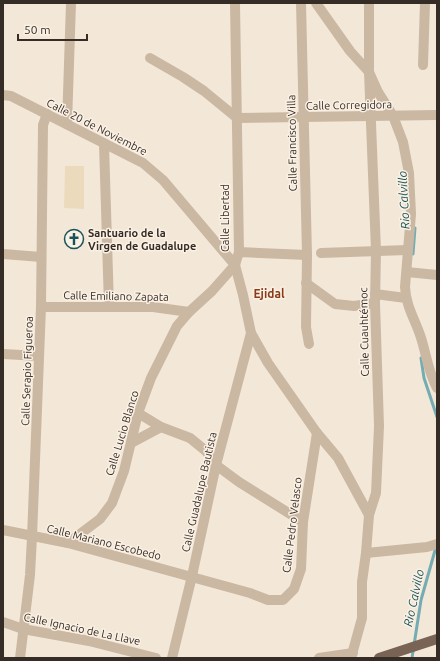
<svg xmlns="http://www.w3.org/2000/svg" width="440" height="661" font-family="Ubuntu,sans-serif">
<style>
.plaza{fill:#ecdabd}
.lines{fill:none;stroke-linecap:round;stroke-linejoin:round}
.stream{stroke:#75abb2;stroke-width:3}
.minor{stroke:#cbb8a3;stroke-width:10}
.major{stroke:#796355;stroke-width:10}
.labels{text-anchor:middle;stroke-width:3;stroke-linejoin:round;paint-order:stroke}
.street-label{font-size:11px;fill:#362c26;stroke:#faf1e4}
.poi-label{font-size:11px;font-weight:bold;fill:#362c26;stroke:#faf1e4;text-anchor:start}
.water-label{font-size:12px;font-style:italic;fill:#18525a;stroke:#faf1e4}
.neighbourhood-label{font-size:12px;font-weight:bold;fill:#8a3b19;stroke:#faf1e4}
</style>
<rect width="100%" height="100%" fill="#f3e8d8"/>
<polygon class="plaza" points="65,166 84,166 84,209 64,208"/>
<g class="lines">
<g class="stream">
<polyline points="413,254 415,228"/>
<polyline points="421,358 424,378 437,417"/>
<polyline points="412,658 421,600 436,547"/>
</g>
<g class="minor">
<polyline points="235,3 239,252 235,265 243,295 251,333 268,363 317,433 338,458 369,515"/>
<polyline points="301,3 307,255 306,327 309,344"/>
<path d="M316,3L350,51L369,72L378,92L393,116L403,142L409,173L411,214L405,287C406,305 413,316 419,332C426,350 427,370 437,388"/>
<polyline points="150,58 183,77 204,91 237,118"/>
<polyline points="423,65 425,3"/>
<polyline points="3,95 11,96 143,163 163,180 235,265 212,291 189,312 177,326 151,378 138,413 124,471 112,503 100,519 68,543"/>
<polyline points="237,118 437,115"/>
<polyline points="67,124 71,3"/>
<polyline points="104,144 109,306"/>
<polyline points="239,252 307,255"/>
<polyline points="321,253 407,250"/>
<polyline points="3,254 41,257"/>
<polyline points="407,272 437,275"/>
<polyline points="306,283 335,304 354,306 375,303"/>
<polyline points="375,294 406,298"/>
<polyline points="41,307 153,307 189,312"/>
<polyline points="3,354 39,356"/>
<polyline points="138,413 161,427 190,438 206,451 216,465 239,482 303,522"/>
<polyline points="131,443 161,427"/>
<polyline points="3,530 68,543 250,593 268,600 283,600 294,589 301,569 303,522 317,433"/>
<polyline points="366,553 427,547 437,544"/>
<polyline points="3,622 23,629 89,641 156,658"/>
<polyline points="20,658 30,575 32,537 41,307 43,125 47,114"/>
<polyline points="172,658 192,576 216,465 251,333"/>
<polyline points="319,658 353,653"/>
<polyline points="351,658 362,618 362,582 366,553 369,515 376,493 379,426 375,303 376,251 369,72 369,3"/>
</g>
<polyline class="major" points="379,658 437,639"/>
</g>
<defs>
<g id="church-ring" transform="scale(1)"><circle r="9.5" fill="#faf1e4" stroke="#18525a" stroke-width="1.5"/><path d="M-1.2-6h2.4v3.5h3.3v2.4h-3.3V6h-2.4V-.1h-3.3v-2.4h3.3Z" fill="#18525a"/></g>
</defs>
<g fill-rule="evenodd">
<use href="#church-ring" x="74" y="239"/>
</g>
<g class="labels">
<g class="street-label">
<text transform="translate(349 105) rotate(-1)" y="4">Calle Corregidora</text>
<text transform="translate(97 127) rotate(27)" y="4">Calle 20 de Noviembre</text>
<text transform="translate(292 143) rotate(-91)" y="4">Calle Francisco Villa</text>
<text transform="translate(225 218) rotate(-90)" y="4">Calle Libertad</text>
<text transform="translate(116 296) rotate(1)" y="4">Calle Emiliano Zapata</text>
<text transform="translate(364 332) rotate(-91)" y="4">Calle Cuauhtémoc</text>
<text transform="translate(27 371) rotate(-88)" y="4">Calle Serapio Figueroa</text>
<text transform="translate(122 433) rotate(-73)" y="4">Calle Lucio Blanco</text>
<text transform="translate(199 492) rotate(-77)" y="4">Calle Guadalupe Bautista</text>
<text transform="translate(292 525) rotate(-83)" y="4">Calle Pedro Velasco</text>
<text transform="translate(104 542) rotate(14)" y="4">Calle Mariano Escobedo</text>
<text transform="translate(82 629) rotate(12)" y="4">Calle Ignacio de La Llave</text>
</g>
<g class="poi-label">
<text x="88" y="237">Santuario de la<tspan x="88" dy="13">Virgen de Guadalupe</tspan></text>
</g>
<g class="water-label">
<text transform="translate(404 200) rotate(-93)" y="4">Rio Calvillo</text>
<text transform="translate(414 598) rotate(-78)" y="4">Rio Calvillo</text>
</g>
<g class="neighbourhood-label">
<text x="269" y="298">Ejidal</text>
</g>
</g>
<rect width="440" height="661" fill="none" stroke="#362c26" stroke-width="8"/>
<path d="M18 34v6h69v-6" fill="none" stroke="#362c26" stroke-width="2"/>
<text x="24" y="34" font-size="12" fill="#362c26" stroke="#faf1e4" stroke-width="3" paint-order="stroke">50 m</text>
</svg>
